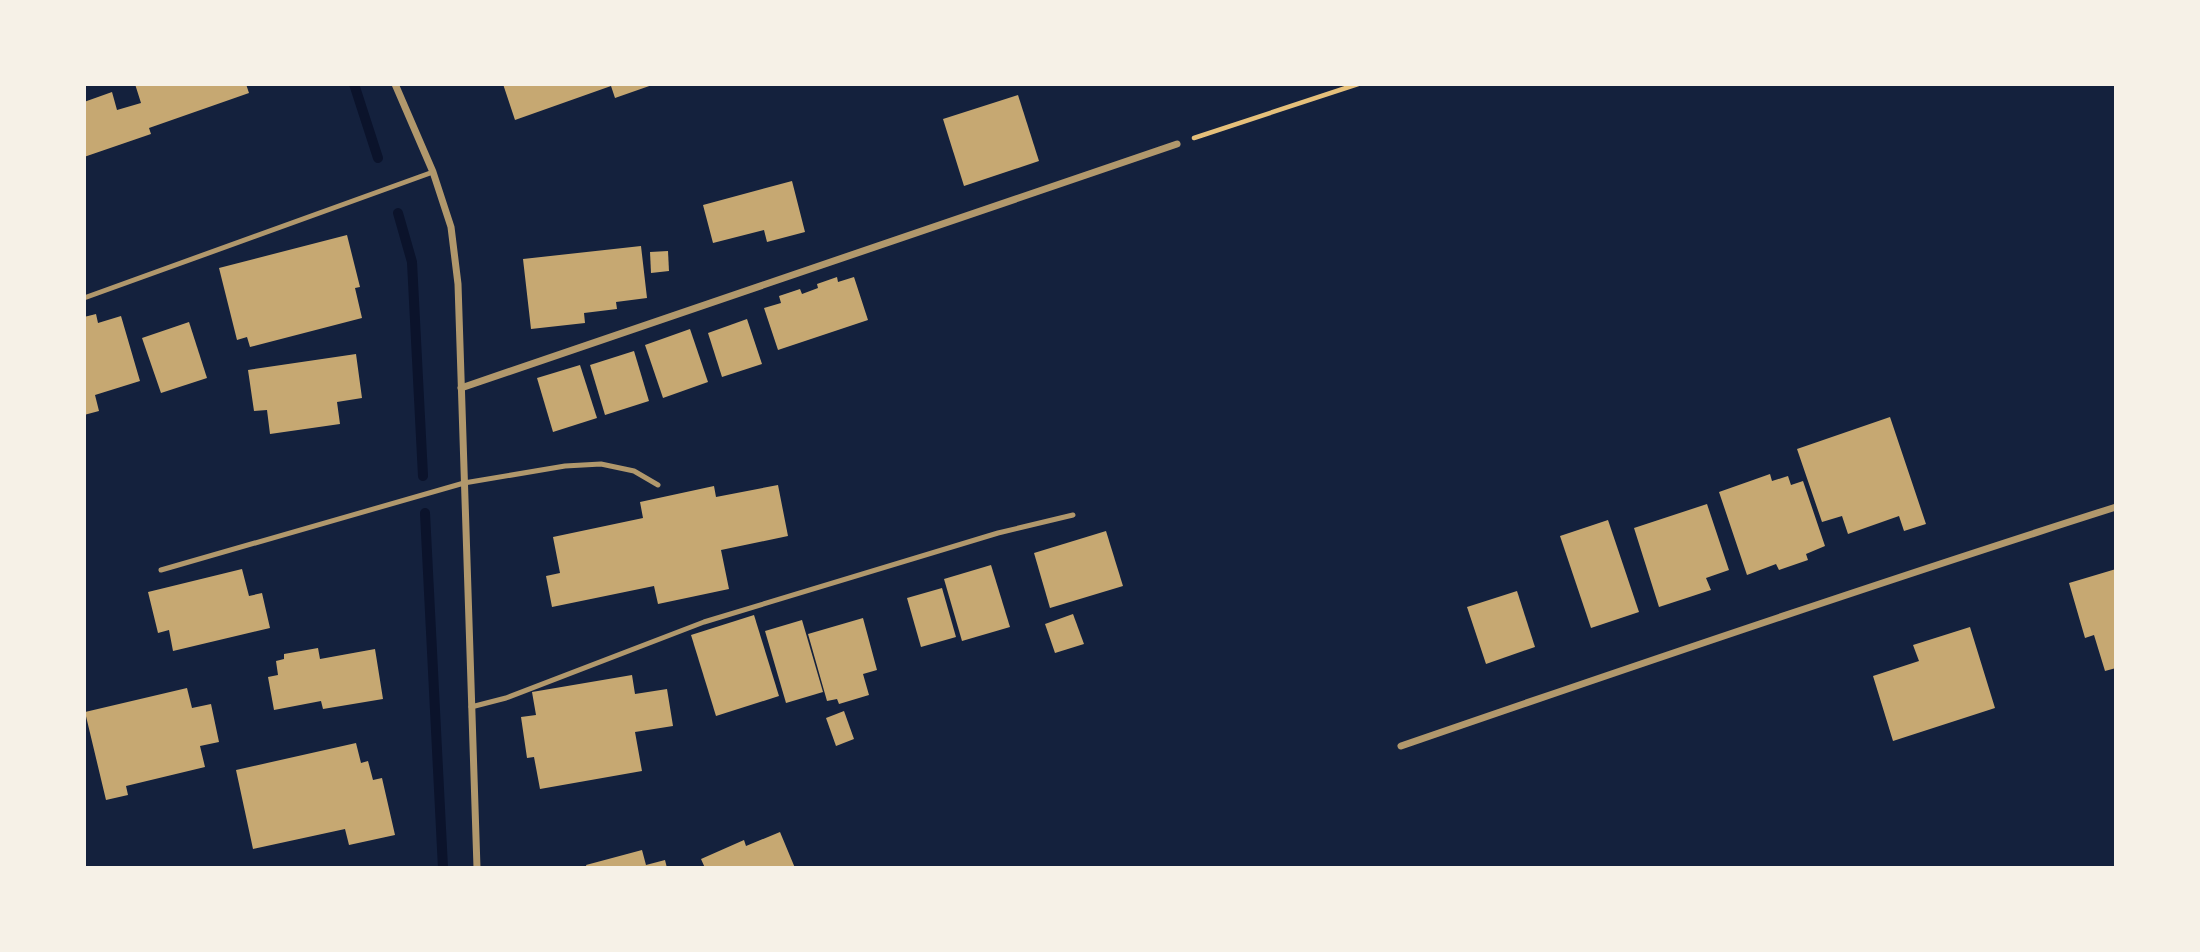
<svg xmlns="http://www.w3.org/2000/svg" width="2200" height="952" font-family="Rubik,sans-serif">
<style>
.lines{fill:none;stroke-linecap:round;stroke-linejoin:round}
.stream{stroke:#0b132b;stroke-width:10}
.building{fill:#c6a872}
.path{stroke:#e5c07b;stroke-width:4.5}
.service{stroke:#b1986c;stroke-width:5}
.minor{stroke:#b1986c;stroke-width:7}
</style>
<rect width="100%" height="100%" fill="#14213d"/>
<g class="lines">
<g class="stream">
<polyline points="354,84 378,158"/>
<polyline points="398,213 412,262 423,476"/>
<polyline points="425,513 443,868"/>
</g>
</g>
<g class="building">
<polygon points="135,84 246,84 249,93 149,128 151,134 84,157 84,102 112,92 117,110 141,103"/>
<polygon points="503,84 655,84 615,98 611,86 515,120"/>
<polygon points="1018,95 1039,161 964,186 943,119"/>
<polygon points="792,181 805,232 767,242 764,230 713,243 703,205"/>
<polygon points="347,235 360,287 355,288 362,318 250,347 247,337 237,340 219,268"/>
<polygon points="641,246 647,298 616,302 617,309 584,313 585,323 531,329 523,259"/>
<polygon points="668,251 669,271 651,273 650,252"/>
<polygon points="837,277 838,282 854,277 868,320 778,350 764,308 781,303 779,296 800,289 802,294 818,288 817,284"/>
<polygon points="96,314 98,323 121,316 140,381 95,395 99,411 84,415 84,317"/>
<polygon points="747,319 762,364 722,377 708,333"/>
<polygon points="189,322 207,378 161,393 142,338"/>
<polygon points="690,329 708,382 663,398 645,345"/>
<polygon points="634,351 649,401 605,415 590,365"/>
<polygon points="356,354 362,398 337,402 340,424 270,434 267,410 254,411 248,370"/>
<polygon points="580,365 597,418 553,432 537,378"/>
<polygon points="1890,417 1926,524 1904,531 1899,516 1848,534 1842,516 1822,522 1797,449"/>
<polygon points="1770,474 1772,481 1788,476 1791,485 1803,481 1825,546 1806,554 1808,560 1779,570 1776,564 1747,575 1719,492"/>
<polygon points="778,485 788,536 721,550 729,589 658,604 654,586 552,607 546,576 560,573 553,537 643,518 640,502 714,486 716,497"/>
<polygon points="1707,504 1729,570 1706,578 1711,590 1659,607 1634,528"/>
<polygon points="1608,520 1639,612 1591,628 1560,536"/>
<polygon points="1106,531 1123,586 1050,608 1034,553"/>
<polygon points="991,565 1010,627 962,641 944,579"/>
<polygon points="242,569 249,596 262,593 270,628 173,651 169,630 158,633 148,592"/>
<polygon points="2116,569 2116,668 2105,671 2094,635 2085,638 2069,583"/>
<polygon points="942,588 956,637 921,647 907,598"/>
<polygon points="1517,591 1535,647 1486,664 1467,607"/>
<polygon points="1073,614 1084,644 1055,653 1045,624"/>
<polygon points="754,615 779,696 716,716 691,635"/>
<polygon points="863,618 877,670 863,674 869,695 839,704 837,699 827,701 808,634"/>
<polygon points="802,620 823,692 786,703 765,631"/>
<polygon points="1970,627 1995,708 1893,741 1873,676 1919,661 1913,645"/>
<polygon points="318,648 320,659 375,649 383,699 323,709 321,701 274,710 268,677 278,675 276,661 284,659 284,654"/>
<polygon points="632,675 635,694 667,689 673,726 635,732 642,771 540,789 534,757 527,758 521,717 536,715 532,692"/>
<polygon points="187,688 192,708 211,704 219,742 200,746 205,767 126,786 128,795 106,800 85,712"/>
<polygon points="844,711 854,739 836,746 826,718"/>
<polygon points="356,743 361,763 368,761 373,780 382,778 395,835 349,845 345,829 253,849 236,770"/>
<polygon points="780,832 795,868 705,868 701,859 744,840 746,846"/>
<polygon points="642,850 646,865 665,860 667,868 587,868 586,865"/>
</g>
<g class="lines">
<polyline class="path" points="1194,138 1358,84"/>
<g class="service">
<polyline points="84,298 433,172"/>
<polyline points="161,570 464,483 565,466 601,464 634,471 658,485"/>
<polyline points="471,707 506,698 704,622 998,533 1073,515"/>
</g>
<g class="minor">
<polyline points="395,84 433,172 451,227 458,284 477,868"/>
<polyline points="461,388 1177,144"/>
<path d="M1401,746C1639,664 1877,583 2116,507"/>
</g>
</g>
<rect width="2200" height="952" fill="none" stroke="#f6f1e7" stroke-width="172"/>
</svg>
